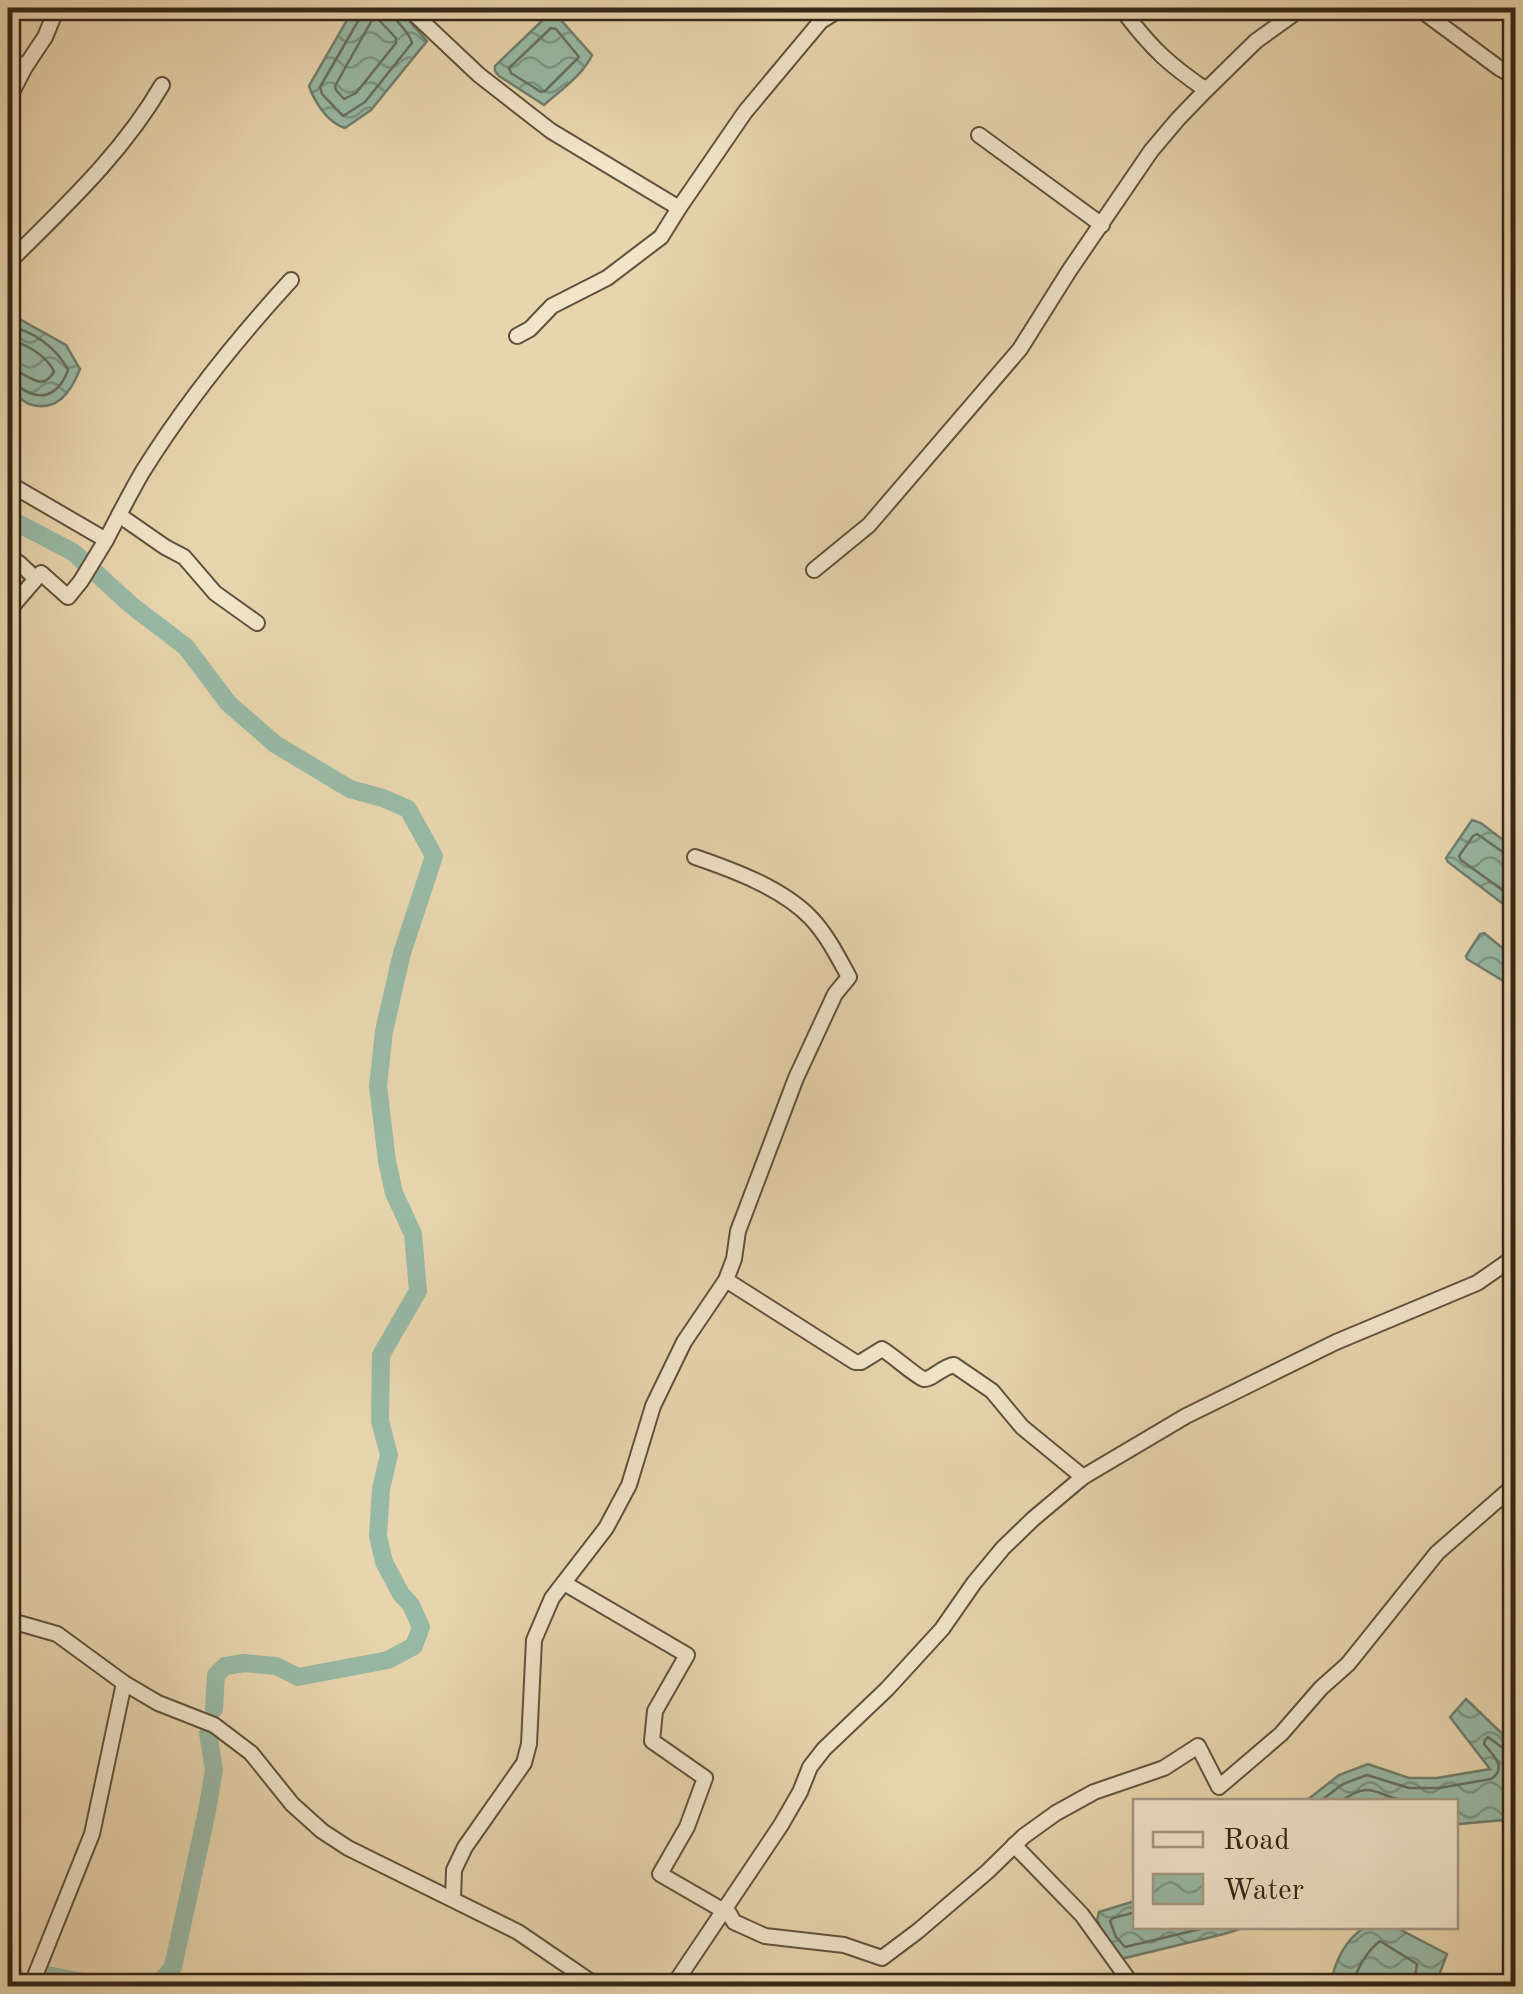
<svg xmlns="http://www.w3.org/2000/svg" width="1523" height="1994" font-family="'Old Standard TT',serif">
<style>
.water{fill:url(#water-waves);stroke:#707e6d;stroke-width:2.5}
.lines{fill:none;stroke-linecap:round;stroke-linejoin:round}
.shore{stroke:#66705e;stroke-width:2.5}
.river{stroke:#98b9a5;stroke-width:18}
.minor-casing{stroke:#61523d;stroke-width:18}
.minor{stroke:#f0e4ca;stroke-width:14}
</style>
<defs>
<pattern id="water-waves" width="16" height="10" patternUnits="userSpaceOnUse" patternTransform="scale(2.5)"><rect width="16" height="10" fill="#98b9a5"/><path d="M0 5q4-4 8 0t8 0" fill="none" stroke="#7d9685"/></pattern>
</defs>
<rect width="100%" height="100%" fill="#e8d5ad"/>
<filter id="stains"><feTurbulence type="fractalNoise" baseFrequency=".002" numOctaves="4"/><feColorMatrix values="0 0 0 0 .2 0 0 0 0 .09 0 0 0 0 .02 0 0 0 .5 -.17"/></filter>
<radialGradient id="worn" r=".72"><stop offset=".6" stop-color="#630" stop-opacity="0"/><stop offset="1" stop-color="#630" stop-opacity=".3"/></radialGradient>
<g class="water">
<path d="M354,8H398L427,41L371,110L345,128C328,123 315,103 309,86Z"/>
<path d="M553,15L559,18L592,55C583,75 561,90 544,105L499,76L495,71V66L547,16Z"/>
<path d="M14,316L66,345L80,369C71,392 57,413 29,404C22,401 14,393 8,389V317Z"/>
<polygon points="1472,820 1481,823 1515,849 1515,913 1448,862 1446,858"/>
<polygon points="1484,933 1515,958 1515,988 1467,959 1466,956 1480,934"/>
<polygon points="1466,1699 1515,1746 1515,1819 1459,1824 1456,1827 1456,1802 1306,1801 1339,1775 1368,1764 1409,1778 1437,1778 1490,1769 1450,1717"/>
<polygon points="1135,1901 1136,1926 1246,1927 1224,1934 1121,1959 1108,1943 1097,1920 1099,1912"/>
<path d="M1366,1927H1395L1447,1954L1435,1986H1331C1333,1964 1346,1937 1366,1927Z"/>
</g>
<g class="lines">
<g class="shore">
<path d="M362,8L361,16L320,87L322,94L343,116L365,102L412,43C409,29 392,22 392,8"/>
<polygon points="377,18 396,38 396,43 356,93 344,99 336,90 335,86 372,20"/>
<polygon points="551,28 556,29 579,57 545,91 541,92 511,73 509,68"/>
<path d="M8,326C32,330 57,348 68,370C62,387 49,401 30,393C20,389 18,383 8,381"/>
<path d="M8,339C25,344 47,355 54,372C40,395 27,370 8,369"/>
<polyline points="1516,856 1507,855 1477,834 1473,836 1459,856 1461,860 1516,900"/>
<path d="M1319,1802L1343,1784L1367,1775L1409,1788H1439L1491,1779C1508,1768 1493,1755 1484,1744L1485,1740L1488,1737L1507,1751L1516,1753"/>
<path d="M1340,1802C1374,1777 1376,1798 1408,1801C1419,1802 1430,1800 1441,1802"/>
<polyline points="1136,1912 1113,1918 1110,1921 1116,1937 1125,1947 1213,1926"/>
<path d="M1353,1986C1356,1969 1367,1951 1380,1941L1417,1964L1414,1986"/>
</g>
<g class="river">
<polyline points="8,518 73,552 131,605 186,647 228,703 275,744 350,789 383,798 408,809 434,856 402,953 384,1031 378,1086 387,1161 394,1193 413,1234 418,1291 381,1355 380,1421 389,1455 381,1489 378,1536 384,1562 401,1594 411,1605 421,1627 414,1646 388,1660 298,1677 276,1666 244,1663 225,1666 216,1675 214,1709"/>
<polyline points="47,1975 105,1986"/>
<polyline points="8,1982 14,1973"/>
<polyline points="157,1986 173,1967 207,1811 214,1770 208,1733"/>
</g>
<g class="minor-casing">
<g id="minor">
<polyline points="408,8 479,75 551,131 679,208 661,237 607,278 552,306 530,329 517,336"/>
<polyline points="1418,8 1499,68 1513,76 1516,75"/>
<polyline points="8,58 25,67"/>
<polyline points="1203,87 1206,90 1256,41 1302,8"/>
<polyline points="8,100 25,67 45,37 57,8"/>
<polyline points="979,135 1102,225"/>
<polyline points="679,208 745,112 821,21 842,8"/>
<path d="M8,263C64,207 122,154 162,85"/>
<path d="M8,483L106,540C118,517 130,493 143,471C186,402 236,340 291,280"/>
<polyline points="119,515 165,547 184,557 215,593 257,623"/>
<polyline points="8,558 19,563 35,578"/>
<path d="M814,570L869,525L1020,349L1069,271L1151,151L1178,119L1206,90C1170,65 1154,51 1127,16L1128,8"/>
<polyline points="8,611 41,573 68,597 81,581 106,540"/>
<path d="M726,1280L855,1362H861L882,1349C891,1354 918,1378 924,1379C931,1380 942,1367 954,1365L992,1391L1022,1427L1083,1477"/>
<polyline points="564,1583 687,1655 655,1711 652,1741 705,1778 687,1827 660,1874 724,1911"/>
<polyline points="8,1620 57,1634 124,1683 158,1703 214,1725 251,1753 292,1804 322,1831 348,1848 518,1932 597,1986"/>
<polyline points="1014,1845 1082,1915 1133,1986"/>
<path d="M453,1899L454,1870L465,1847L524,1763L529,1744L534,1640L552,1598L606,1528L629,1485L653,1406L684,1342L726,1280L734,1259L738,1231L796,1078L835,994L849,977C838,957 827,935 811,918C782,888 733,870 695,857"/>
<polyline points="726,1908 734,1922 765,1936 844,1945 882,1958 918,1931 987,1872 1024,1836 1056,1813 1094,1792 1164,1768 1198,1746 1219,1787 1281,1734 1321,1688 1348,1664 1437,1553 1516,1484"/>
<polyline points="31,1986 92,1834 124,1683"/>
<polyline points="673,1986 781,1825 800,1792 810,1767 824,1749 887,1689 942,1629 974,1583 1003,1548 1033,1519 1083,1477 1186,1416 1336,1342 1477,1283 1516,1256"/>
</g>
</g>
<use href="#minor" class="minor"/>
</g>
<rect width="1523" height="1994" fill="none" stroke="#e8d5ad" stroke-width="40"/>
<rect x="10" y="10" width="1503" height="1974" fill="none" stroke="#342618" stroke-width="5"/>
<rect x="20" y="20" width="1483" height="1954" fill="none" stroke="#342618" stroke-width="2.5"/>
<rect x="1133" y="1799" width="325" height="130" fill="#f0e4ca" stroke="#a59883" stroke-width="2.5"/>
<rect x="1153" y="1832" width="50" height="15" fill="#f0e4ca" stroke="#a59883" stroke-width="2.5"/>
<text x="1223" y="1849" font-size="30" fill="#342618">Road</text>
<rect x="1153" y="1874" width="50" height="30" fill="url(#water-waves)" stroke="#a59883" stroke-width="2.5"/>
<text x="1223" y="1899" font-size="30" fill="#342618">Water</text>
<rect width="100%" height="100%" filter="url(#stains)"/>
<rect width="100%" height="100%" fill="url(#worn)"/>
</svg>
